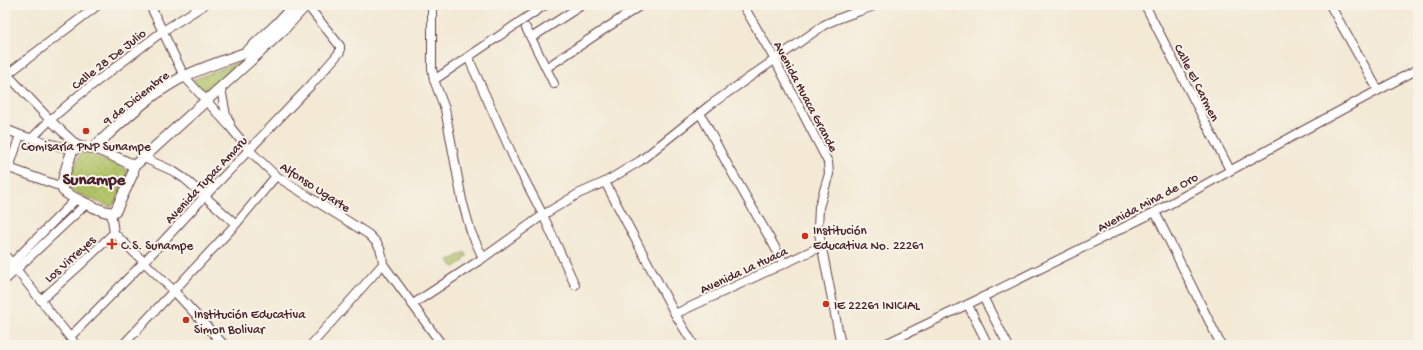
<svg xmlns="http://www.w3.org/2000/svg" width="1423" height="350" font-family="'Gochi Hand',sans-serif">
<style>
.grass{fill:#b1c265;stroke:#7e7048}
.park{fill:url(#park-dots);stroke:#7e7048}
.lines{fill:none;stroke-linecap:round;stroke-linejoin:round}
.minor-casing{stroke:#633d44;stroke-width:10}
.major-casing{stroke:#633d44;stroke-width:12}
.minor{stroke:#fff;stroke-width:8}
.major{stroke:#fff;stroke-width:10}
.poi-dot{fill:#c8321e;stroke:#f7f3e8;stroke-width:1.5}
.labels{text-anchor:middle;stroke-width:4;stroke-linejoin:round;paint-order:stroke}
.street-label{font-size:13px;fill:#4a1f2b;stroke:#f7f3e8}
.poi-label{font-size:13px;fill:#4a1f2b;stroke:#f7f3e8;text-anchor:start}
.district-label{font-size:17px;font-weight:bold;fill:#4a1f2b;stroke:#f7f3e8}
</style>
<defs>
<pattern id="park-dots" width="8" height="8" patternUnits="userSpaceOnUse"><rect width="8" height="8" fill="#b1c265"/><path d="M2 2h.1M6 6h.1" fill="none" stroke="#9aa658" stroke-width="1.8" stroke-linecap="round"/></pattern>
</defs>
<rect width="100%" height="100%" fill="#f7f3e8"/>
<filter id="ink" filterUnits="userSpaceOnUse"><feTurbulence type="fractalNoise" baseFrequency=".025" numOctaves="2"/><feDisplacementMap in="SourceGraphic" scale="8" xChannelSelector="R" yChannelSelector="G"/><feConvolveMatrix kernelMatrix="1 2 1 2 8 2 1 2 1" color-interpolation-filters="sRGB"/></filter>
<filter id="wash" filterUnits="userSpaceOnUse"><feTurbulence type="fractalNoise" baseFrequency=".012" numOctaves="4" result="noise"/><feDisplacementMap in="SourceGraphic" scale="16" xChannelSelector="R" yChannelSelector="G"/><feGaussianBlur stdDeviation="0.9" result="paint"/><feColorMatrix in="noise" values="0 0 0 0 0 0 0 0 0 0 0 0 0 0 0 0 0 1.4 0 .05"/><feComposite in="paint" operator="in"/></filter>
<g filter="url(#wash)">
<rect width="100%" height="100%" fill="#f3e9d4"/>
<polygon class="grass" points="465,252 467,256 463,259 464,261 454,267 449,261"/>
<g class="park">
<polygon points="246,59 207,95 192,80"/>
<polygon points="85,152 125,168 128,174 115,204 110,207 69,190 67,185 80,154"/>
</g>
</g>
<g filter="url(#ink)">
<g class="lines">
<g class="minor-casing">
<g id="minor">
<path d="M150,5L184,76L231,128L249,150L276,176L368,234C379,244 382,249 383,264L442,345"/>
<polyline points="432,5 432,68 434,80 445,109 462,200 471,232 483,258"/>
<polyline points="743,5 775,60 828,162 829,174 819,207 818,228 841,345"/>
<polyline points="1145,5 1230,170"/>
<polyline points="1330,5 1378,90"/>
<polyline points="526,28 554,84"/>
<polyline points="531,38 582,5"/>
<polyline points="468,57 516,163 543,215 575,285"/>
<polyline points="546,68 641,5"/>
<polyline points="5,72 50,120 79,147"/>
<polyline points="5,76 98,5"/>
<polyline points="434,80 545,5"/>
<polyline points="221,89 226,115 230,123"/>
<polyline points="700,113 726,162 784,263"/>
<polyline points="5,129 20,135 73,150"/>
<polyline points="32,138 50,120 79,95 163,31 204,5"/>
<polyline points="144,158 173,171 185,179 236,224"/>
<polyline points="9,168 62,187"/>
<polyline points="6,171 9,168 20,135"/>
<polyline points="605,182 675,314 694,345"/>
<polyline points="111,212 114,233 174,291 224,345"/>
<polyline points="1155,212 1221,345"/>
<polyline points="5,255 76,345"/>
<polyline points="5,270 76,199"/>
<polyline points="5,280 86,204"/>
<polyline points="983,297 1008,345"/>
<polyline points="41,300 78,267 114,233"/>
<path d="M413,304L483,258L543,215L578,194L605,182L640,161L710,105L824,25C841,16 859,12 876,5"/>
<polyline points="968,305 988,345"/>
<polyline points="675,314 822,246"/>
<polyline points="70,337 144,262 204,197 311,85 340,52 340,46 307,5"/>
<polyline points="123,345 236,224 276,176"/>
<polyline points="311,345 383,264"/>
<polyline points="883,345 983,297 1155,212 1306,129 1418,69"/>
</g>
</g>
<g class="major-casing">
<g id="major">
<path d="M79,147C93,144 116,158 129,163L133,167V173L116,210C114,212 111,213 108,212C101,211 65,195 63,190C60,184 69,161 71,154L73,150Z"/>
<path d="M93,148C121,123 150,93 185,76C204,67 225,60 245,53L250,49L277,24L294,5"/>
<polyline points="133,167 261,51 283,30 306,5"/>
</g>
</g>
<use href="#minor" class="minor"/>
<use href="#major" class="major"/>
</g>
</g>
<g class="poi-dot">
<circle cx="86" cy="131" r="4"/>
<circle cx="805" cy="236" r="4"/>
<path d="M110 238h4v4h4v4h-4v4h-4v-4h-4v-4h4z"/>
<circle cx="826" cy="304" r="4"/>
<circle cx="186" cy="320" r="4"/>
</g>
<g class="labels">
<g class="street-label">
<text transform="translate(108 58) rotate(-38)" y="5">Calle 28 De Julio</text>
<text transform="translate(1198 82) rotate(63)" y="5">Calle El Carmen</text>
<text transform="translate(807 96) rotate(62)" y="5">Avenida Huaca Grande</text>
<text transform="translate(135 97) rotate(-38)" y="5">9 de Diciembre</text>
<text transform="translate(205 179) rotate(-47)" y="5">Avenida Tupac Amaru</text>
<text transform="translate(316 186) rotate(33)" y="5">Alfonso Ugarte</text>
<text transform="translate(1147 201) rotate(-28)" y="5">Avenida Mina de Oro</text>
<text transform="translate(69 258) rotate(-42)" y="5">Los Virreyes</text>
<text transform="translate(743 269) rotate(-25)" y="5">Avenida La Huaca</text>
</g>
<g class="poi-label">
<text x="86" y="150" text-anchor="middle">Comisaría PNP Sunampe</text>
<text x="813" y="234">Institución<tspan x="813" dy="15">Educativa No. 22261</tspan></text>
<text x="121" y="249">C.S. Sunampe</text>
<text x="834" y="309">IE 22261 INICIAL</text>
<text x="194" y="318">Institución Educativa<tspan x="194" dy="15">Simon Bolivar</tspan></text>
</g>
<g class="district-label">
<text x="94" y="184">Sunampe</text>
</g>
</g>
<rect width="1423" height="350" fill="none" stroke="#f7f3e8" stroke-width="20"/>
</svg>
